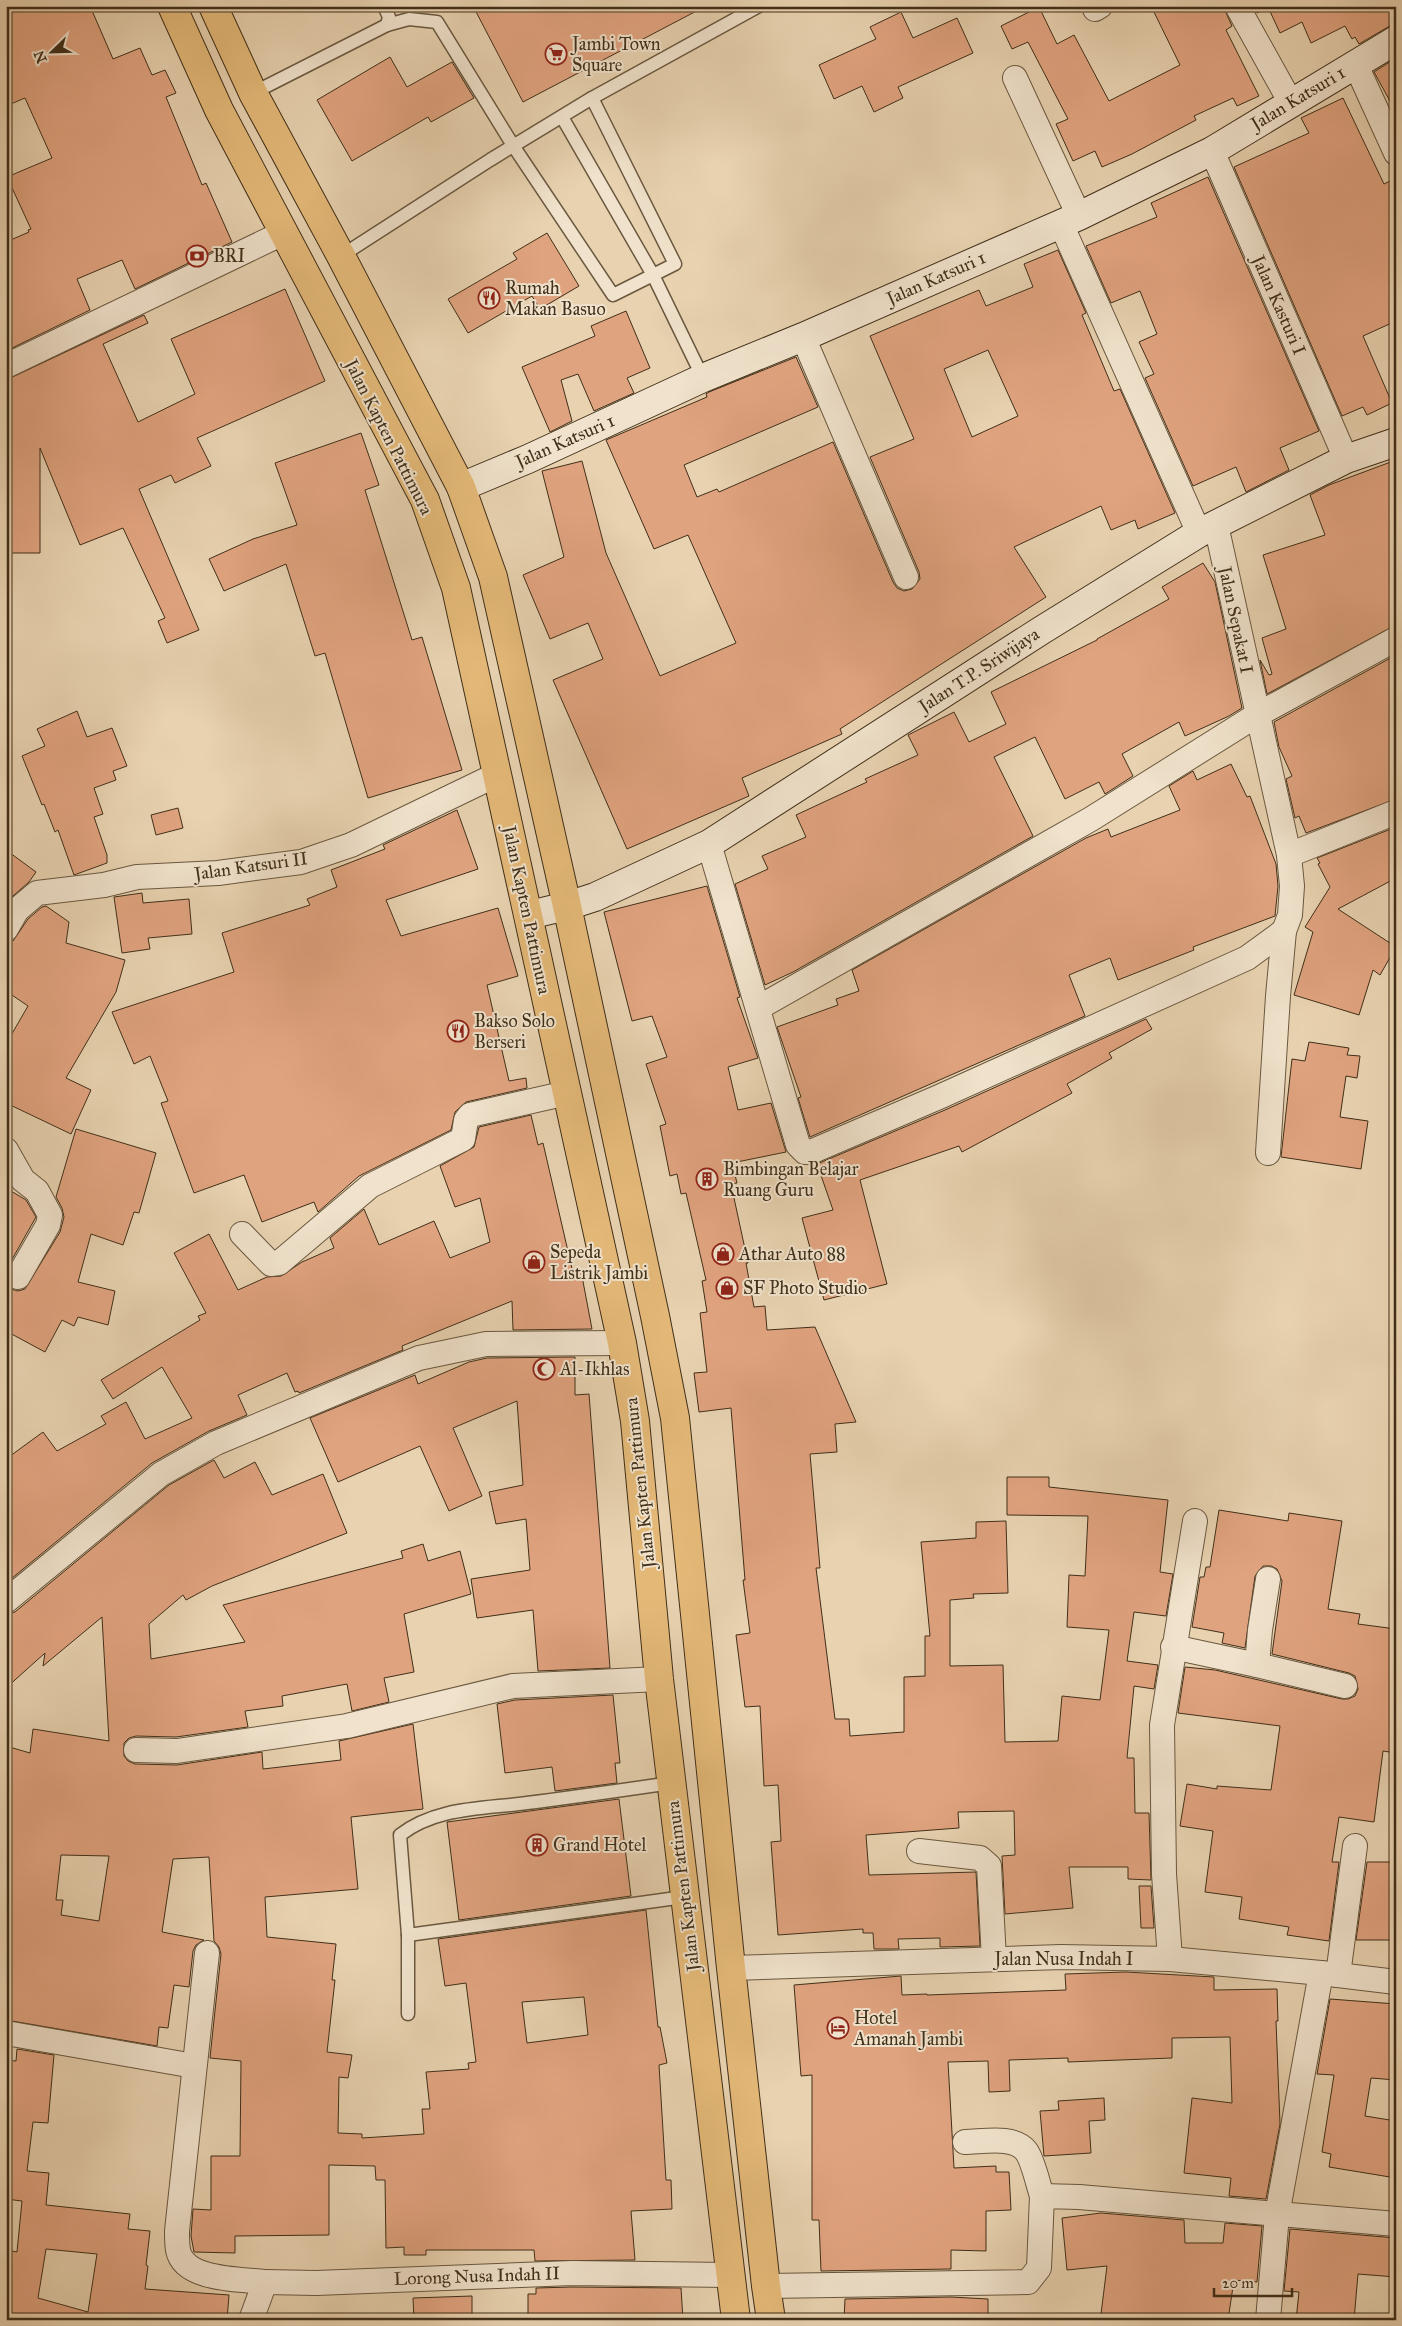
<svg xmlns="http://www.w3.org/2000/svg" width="1402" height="2326" font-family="'IM FELL Great Primer',serif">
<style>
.building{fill:#e0a37f;stroke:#402f19;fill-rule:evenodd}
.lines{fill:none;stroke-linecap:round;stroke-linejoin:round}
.lane-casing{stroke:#6a583f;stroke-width:15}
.street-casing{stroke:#6a583f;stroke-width:26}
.secondary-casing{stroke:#402f19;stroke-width:30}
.primary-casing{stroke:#402f19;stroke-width:30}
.lane{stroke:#f0e2cc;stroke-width:12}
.street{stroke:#f0e2cc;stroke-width:24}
.secondary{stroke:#f0e2cc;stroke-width:28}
.primary{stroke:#e4b978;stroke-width:28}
.labels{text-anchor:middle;stroke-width:4;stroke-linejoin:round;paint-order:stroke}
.poi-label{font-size:18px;fill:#402f19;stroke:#f0e2cc;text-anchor:start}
.street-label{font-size:18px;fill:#402f19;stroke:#f0e2cc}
</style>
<rect width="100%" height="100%" fill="#e8d2b0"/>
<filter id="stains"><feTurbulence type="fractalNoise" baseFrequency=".004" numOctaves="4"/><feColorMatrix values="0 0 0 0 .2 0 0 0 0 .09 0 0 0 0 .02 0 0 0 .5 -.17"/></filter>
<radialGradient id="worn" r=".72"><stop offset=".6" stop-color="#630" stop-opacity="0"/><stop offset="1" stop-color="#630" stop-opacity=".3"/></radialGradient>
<g class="building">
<polygon points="6,6 90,6 113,59 140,48 152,75 165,70 176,93 166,97 202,185 206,183 232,242 135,289 122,260 77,279 90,310 6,351 6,242 29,232 28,230 31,229 7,177 52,158 25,98 6,106"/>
<polygon points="473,6 706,6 523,102"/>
<polygon points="1151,6 1223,6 1232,26 1226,30 1259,96 1237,106 1233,98 1194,116 1196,120 1132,154 1102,167 1095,151 1073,161 1056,124 1068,119 1028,42 1012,49 1001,26 1039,7 1057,44 1074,35 1109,101 1180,65"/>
<polygon points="1253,6 1396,6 1396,24 1388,27 1359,44 1355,37 1352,39 1345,26 1311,43 1302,22 1280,33 1268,7 1257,13"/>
<polygon points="901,12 913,38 957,18 973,53 898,87 903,98 874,112 862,86 834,99 819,65 876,39 870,27"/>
<polygon points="390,57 407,87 452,62 474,98 431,122 428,117 352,161 317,100"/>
<polygon points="1396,58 1396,112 1374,72"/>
<polygon points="1343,98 1384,184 1396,178 1396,321 1363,336 1392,403 1367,415 1363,407 1342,416 1234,167 1309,133 1301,118"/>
<polygon points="1208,177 1319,431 1280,448 1289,470 1246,492 1236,467 1193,486 1145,378 1154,374 1139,342 1157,334 1140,291 1111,303 1086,246 1157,217 1151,203"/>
<polygon points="547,233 579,286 540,309 532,296 468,333 448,299 517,259 513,253"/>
<path d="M1058,250L1086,313L1082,315L1114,391L1120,389L1175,513L1138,529L1135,520L1111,530L1101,506L1014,547L1046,597L840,729L842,734L742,778L749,796L627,849L553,680L603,659L588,623L550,639L523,575L564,557L542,471L582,461L606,553L660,676L736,643L688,535L654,549L606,440L707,397L706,394L709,392L796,357L818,407L684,465L697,497L717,489L719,492L833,442L893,582L897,588L904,591L912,589L920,579L919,572L870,457L914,439L870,336L979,290L986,306L1033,287L1024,264ZM988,350L1018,416L972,437L944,369Z"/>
<polygon points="285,289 325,381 197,438 211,466 175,483 171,475 139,489 199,630 167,643 158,621 165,618 123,528 80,545 40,448 40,553 6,553 6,380 144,315 148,323 103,344 138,422 195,394 171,339"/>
<polygon points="626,311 650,368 627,378 634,393 594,411 578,374 561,380 572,421 550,432 522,367 595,336 591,326"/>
<polygon points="361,433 379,485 365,490 412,640 422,637 462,770 368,798 325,653 315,656 286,564 224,591 209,559 253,539 297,525 275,463"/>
<polygon points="1396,460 1396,625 1267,694 1260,660 1269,675 1272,674 1262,638 1286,629 1263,555 1325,535 1310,495 1329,485"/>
<polygon points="1203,563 1215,582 1242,708 1229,716 1185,736 1179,722 1122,754 1133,776 1105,794 1099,782 1065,799 1035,737 994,757 1033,836 793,972 765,985 735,884 768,869 762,856 806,837 796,815 867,782 865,779 918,755 908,735 954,712 969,742 1006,724 991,692 1097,640 1097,639 1169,599 1162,587"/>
<polygon points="1396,655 1396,799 1306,833 1299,816 1295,818 1286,779 1292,776 1279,747 1274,722"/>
<polygon points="77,711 87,737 112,728 127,766 113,771 116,780 94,788 103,814 94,817 107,855 107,863 74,875 58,830 55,832 44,804 42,805 22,756 45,746 37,729"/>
<polygon points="1231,764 1247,797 1250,796 1276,864 1278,886 1275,916 1193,947 1194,950 1118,980 1110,958 1069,975 1085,1016 810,1137 798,1098 801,1097 777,1027 838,1005 836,999 859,991 852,970 1086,838 1108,829 1111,837 1180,810 1169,786 1193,771 1197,780"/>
<polygon points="178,808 183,828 156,835 151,815"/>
<polygon points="457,810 478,869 386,900 401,936 498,908 518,976 487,985 509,1081 526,1078 527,1088 466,1102 455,1112 451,1130 359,1176 318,1212 314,1202 262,1222 244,1175 194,1193 161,1103 168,1101 150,1056 134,1064 112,1012 234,972 222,933 310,905 307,899 337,887 331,870 385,849 383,845"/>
<polygon points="1396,827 1396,878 1338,909 1396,947 1380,975 1373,970 1359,1015 1294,995 1313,932 1305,927 1330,887 1318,864 1320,863 1317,858"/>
<polygon points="6,850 36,872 29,882 6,902"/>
<polygon points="707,886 740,997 737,998 758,1058 728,1067 738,1110 771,1103 786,1152 732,1163 737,1183 731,1184 748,1263 746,1263 754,1307 765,1306 767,1330 815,1327 856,1422 835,1424 837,1452 810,1454 820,1568 816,1568 835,1719 849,1719 850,1736 904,1732 904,1677 925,1676 925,1636 930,1636 921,1542 976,1538 976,1522 1006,1521 1008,1593 973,1594 974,1598 950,1600 950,1666 1003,1665 1005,1742 1058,1741 1062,1696 1100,1700 1109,1630 1067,1627 1069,1575 1085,1576 1088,1516 1007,1515 1007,1477 1049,1477 1049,1487 1168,1500 1160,1572 1173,1574 1166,1616 1134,1612 1127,1661 1158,1665 1154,1689 1134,1686 1127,1758 1134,1758 1135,1813 1149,1813 1151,1880 1128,1879 1128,1867 1069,1867 1073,1908 1005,1914 1002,1856 1015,1855 1014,1811 958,1812 959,1828 866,1835 869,1875 976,1872 980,1946 940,1947 940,1938 898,1939 899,1949 874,1949 873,1933 863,1933 863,1929 778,1935 771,1842 781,1841 778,1785 764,1786 760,1706 745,1707 736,1635 750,1633 743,1580 745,1580 731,1408 699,1412 694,1373 707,1372 700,1313 707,1312 702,1281 706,1280 686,1193 681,1194 677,1174 670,1176 660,1126 666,1124 646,1064 667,1057 652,1016 632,1021 604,912"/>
<polygon points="142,893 143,903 189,899 192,934 148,938 150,949 122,953 114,897"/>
<polygon points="46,906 69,922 66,943 125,960 116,992 66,1078 91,1090 71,1134 6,1103 6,1044 28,1006 6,991 6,943 13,941 28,919 42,907"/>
<polygon points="1146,1019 1152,1029 1109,1053 1112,1058 1067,1084 1072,1093 962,1152 959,1146 860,1180 887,1284 824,1300 802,1218 833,1210 817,1164 945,1110"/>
<polygon points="1309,1042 1349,1048 1347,1055 1360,1056 1357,1078 1346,1076 1340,1117 1368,1121 1361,1169 1281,1157 1292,1059 1305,1061"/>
<polygon points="531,1115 538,1145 543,1143 573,1273 581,1271 592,1329 513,1330 512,1301 402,1346 403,1350 299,1393 298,1391 295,1392 287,1373 238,1395 247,1415 209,1431 152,1463 6,1583 6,1459 43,1432 57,1451 106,1424 101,1416 126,1402 145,1439 192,1418 162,1367 113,1399 101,1380 200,1320 198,1316 206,1313 174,1253 209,1234 238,1290 267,1277 281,1276 302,1262 334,1248 330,1238 364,1209 379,1245 434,1221 450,1258 490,1242 480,1198 455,1207 440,1166 474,1147 479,1127"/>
<polygon points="76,1129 156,1153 139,1213 134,1212 123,1245 91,1234 78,1282 115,1291 108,1325 78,1317 74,1326 62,1320 45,1352 6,1331 6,1284 11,1289 18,1291 25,1289 60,1232 64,1217 62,1208 56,1197"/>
<polygon points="6,1188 26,1200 36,1217 6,1270"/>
<polygon points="575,1357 575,1395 589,1394 610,1668 538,1671 533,1610 477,1618 471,1579 530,1570 526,1519 496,1524 489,1492 523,1485 517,1401 453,1428 482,1496 449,1511 420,1446 338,1482 310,1418 415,1375 418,1384 469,1362 487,1358"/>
<path d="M214,1460L224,1478L255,1462L272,1495L323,1474L347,1533L212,1586L186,1600L183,1595L149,1624L151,1659L245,1642L223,1605L403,1558L401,1551L423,1544L428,1561L460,1551L471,1594L404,1614L414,1672L384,1678L389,1702L352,1711L347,1684L282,1696L283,1706L245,1711L248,1727L176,1737L136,1736L129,1738L124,1743V1756L128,1761L135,1764L177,1765L262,1752L263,1769L341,1760L339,1741L413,1724L423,1809L351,1817L358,1889L265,1897L267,1937L336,1944L332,1980H335L327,2052L352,2055L348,2078L339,2077L338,2133L362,2134V2138L424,2134L422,2109H430L426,2072L469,2069L468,2063L476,2062L466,1983L445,1986L438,1939L646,1910L658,2027H660L667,2063L659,2065L666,2180H671L672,2209L631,2211L635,2260L535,2261L534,2250H426V2255H404V2247L386,2248L385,2180H376L375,2166L329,2165V2235L235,2236V2253L194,2252L191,2236L193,2209L211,2210V2156H240L241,2061L210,2058L221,1954L219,1947L214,1941L209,1857L173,1859L162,1932L204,1940L196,1945L193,1951L189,1987L174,1985L168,2028L159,2027L157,2046L6,2020V1746L30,1753L33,1729L109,1741L102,1617L43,1666L45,1653L6,1688V1614L15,1612L169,1485ZM61,1855L109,1856L99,1921L61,1915L63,1900H56ZM584,1997L588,2035L527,2043L522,2002Z"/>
<polygon points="1219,1510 1288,1521 1289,1513 1342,1521 1328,1609 1360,1614 1358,1624 1396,1629 1396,1753 1383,1751 1374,1822 1339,1817 1332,1862 1339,1862 1329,1941 1287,1935 1289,1927 1239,1919 1242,1897 1205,1892 1213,1831 1180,1826 1187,1784 1217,1789 1217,1786 1271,1790 1280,1726 1178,1713 1185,1667 1215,1670 1342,1699 1348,1699 1355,1696 1358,1689 1355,1676 1349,1673 1272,1654 1282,1581 1277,1569 1271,1566 1263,1566 1255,1576 1245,1648 1222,1643 1224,1633 1192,1627 1200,1577 1204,1577 1206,1567 1210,1567"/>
<polygon points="613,1695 620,1763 615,1763 617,1783 555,1791 552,1767 505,1773 497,1704 515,1700"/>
<polygon points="619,1799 631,1896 459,1920 447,1822"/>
<polygon points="1367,1862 1396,1862 1396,1940 1356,1940"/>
<polygon points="1139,1886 1151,1886 1154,1928 1141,1928"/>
<polygon points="1126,1972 1214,1977 1214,1990 1277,1989 1278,2021 1276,2021 1280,2124 1266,2199 1229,2196 1231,2178 1184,2173 1192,2098 1232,2103 1230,2037 1172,2038 1172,2058 1068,2062 1068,2058 1009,2060 1010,2091 989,2092 988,2061 948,2062 954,2168 996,2166 996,2172 1009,2172 1011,2210 986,2211 986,2251 951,2250 951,2269 821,2271 819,2220 812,2220 812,2075 801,2076 794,1985 901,1976 902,1995 927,1994 927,1995 1066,1990 1065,1974"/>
<polygon points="1330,1999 1396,2004 1396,2080 1371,2078 1365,2116 1396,2121 1396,2178 1329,2167 1331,2154 1322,2152 1334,2075 1317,2074"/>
<path d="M17,2049L54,2055L48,2123L33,2122L27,2171L49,2173L46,2205L130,2214L128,2229L150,2231L146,2265L148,2266L145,2289L229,2295L227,2320H6V2250L17,2252L22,2201L6,2199V2060L16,2061ZM46,2249L97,2254L88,2312L38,2298Z"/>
<polygon points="1104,2098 1105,2120 1089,2121 1091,2153 1044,2156 1040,2111 1059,2110 1058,2101"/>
<polygon points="1101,2213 1184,2220 1185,2243 1223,2243 1225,2223 1262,2226 1257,2282 1234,2280 1228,2320 1145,2320 1101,2314 1107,2266 1067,2270 1062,2218"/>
<polygon points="1290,2229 1396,2238 1396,2277 1358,2274 1354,2320 1296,2320 1299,2292 1284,2291"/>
<polygon points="572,2287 681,2288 683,2320 528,2320 528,2294 536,2294 536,2288"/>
<polygon points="472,2296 472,2320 414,2320 413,2298"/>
<polygon points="951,2297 988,2299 988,2320 844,2320 845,2299"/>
</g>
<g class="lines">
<g class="lane-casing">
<g id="lane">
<polyline points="384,6 389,17 387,25"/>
<polyline points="253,93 387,25 409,19 437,22 514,147 613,295 675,264 592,98"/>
<polyline points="562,117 653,275 703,378"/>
<polyline points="341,256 490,160 592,98 759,6"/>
<path d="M671,1783C623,1790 575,1797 527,1803C483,1809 436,1807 400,1835L408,1935L684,1897"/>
<polyline points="408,1935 408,2014"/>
</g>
</g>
<g class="street-casing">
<g id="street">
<polyline points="1237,6 1291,103"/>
<polyline points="1095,9 1100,6"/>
<polyline points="1355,63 1396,153"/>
<polyline points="1015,78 1079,216"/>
<polyline points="1212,151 1346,459"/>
<polyline points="1061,224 1199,533"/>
<polyline points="803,337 906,577"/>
<polyline points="6,366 283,233"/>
<polyline points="1216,525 1289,855 1292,886 1290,915 1284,931 1278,996 1268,1153"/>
<polyline points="709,844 798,1145 805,1152 813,1151 939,1097 1247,958 1284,931"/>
<polyline points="1289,855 1396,812"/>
<polyline points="6,929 17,910 37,893 104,885 137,877 218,873 301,862 351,845 496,775"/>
<polyline points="758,1008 1091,819 1257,715 1396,639"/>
<polyline points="6,1150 23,1180 37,1191 50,1215 48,1225 18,1277"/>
<polyline points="242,1234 271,1264 279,1263 370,1186 463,1139 466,1120 470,1115 567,1093"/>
<polyline points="6,1601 161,1474 216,1443 419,1358 486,1344 622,1343"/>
<polyline points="1173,1647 1257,1665 1260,1630 1268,1579"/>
<polyline points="1257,1665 1345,1686"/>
<polyline points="136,1750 177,1751 347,1726 513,1686 659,1679"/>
<polyline points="919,1851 980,1858 989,1866 994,1959"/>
<path d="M207,1953L177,2231C177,2237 177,2244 178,2250C184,2281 241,2279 265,2282"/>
<polyline points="1170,1959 1164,1874 1162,1725 1195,1521"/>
<polyline points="731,1968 1061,1957 1170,1959 1321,1973 1396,1982"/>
<polyline points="1338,1975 1355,1846"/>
<polyline points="6,2033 194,2066"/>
<path d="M965,2142C982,2142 1014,2135 1026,2151C1033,2160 1038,2184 1042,2196"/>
<polyline points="766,2286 1028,2282 1039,2268 1042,2196 1079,2197 1396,2224"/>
<polyline points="251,2320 265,2282 316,2283 572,2273 729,2275"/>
<polyline points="1268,2320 1277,2215 1321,1973"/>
</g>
</g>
<g class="secondary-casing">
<g id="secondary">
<polyline points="461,487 528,459 703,378 803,337 1079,216 1212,151 1396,40"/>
<polyline points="529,915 567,906 595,897 709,844 1042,630 1199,533 1346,459 1396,442"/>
</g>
</g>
<g class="primary-casing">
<g id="primary">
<polyline points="172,6 219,110 425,500 456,588 622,1343 635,1421 659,1679 736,2320"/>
<polyline points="213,6 253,93 341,256 461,487 493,577 567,906 655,1316 675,1418 731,1968 766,2286 771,2320"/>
</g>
</g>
<use href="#lane" class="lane"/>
<use href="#street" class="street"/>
<use href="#secondary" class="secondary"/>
<use href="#primary" class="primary"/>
</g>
<defs>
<g id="supermarket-ring" transform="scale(1.125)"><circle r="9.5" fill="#f0e2cc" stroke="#8f2418" stroke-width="1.5"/><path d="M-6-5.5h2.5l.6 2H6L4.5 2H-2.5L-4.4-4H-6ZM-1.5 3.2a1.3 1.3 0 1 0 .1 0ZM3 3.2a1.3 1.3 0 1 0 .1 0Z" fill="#8f2418"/></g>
<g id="bank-ring" transform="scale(1.125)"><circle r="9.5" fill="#f0e2cc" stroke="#8f2418" stroke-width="1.5"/><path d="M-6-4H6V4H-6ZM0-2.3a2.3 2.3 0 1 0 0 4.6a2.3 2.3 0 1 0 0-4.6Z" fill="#8f2418"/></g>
<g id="restaurant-ring" transform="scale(1.125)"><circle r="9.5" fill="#f0e2cc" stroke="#8f2418" stroke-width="1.5"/><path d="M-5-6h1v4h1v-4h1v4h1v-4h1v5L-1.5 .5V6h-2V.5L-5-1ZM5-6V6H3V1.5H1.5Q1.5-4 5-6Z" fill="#8f2418"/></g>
<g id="building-ring" transform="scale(1.125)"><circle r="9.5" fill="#f0e2cc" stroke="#8f2418" stroke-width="1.5"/><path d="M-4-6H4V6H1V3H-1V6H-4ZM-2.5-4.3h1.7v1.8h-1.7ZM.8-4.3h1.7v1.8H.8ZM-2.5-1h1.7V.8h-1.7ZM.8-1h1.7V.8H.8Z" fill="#8f2418"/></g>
<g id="shop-ring" transform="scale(1.125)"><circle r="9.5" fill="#f0e2cc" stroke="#8f2418" stroke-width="1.5"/><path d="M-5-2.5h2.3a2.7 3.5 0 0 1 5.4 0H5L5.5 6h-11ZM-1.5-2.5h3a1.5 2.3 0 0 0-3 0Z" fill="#8f2418"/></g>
<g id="mosque-ring" transform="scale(1.125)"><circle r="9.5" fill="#f0e2cc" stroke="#8f2418" stroke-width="1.5"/><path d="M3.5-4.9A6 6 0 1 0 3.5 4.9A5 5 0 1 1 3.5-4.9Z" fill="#8f2418"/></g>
<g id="hotel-ring" transform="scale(1.125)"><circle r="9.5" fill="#f0e2cc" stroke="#8f2418" stroke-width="1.5"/><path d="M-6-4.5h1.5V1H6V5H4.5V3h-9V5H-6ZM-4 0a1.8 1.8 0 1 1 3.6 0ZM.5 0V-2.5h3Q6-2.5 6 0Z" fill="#8f2418"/></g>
</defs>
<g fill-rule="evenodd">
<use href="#supermarket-ring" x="556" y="54"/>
<use href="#bank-ring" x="197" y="256"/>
<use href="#restaurant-ring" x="489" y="298"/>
<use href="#restaurant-ring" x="458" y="1031"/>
<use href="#building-ring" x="707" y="1179"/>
<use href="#shop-ring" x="723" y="1254"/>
<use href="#shop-ring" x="534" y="1262"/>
<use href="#shop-ring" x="727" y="1288"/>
<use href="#mosque-ring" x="544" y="1369"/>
<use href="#building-ring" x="537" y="1845"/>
<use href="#hotel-ring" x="838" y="2028"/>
</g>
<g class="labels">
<g class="poi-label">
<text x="572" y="50">Jambi Town<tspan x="572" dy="21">Square</tspan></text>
<text x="213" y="262">BRI</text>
<text x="505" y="294">Rumah<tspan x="505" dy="21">Makan Basuo</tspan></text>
<text x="474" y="1027">Bakso Solo<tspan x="474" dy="21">Berseri</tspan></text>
<text x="723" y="1175">Bimbingan Belajar<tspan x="723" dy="21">Ruang Guru</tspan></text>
<text x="550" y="1258">Sepeda<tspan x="550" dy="21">Listrik Jambi</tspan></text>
<text x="739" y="1260">Athar Auto 88</text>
<text x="743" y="1294">SF Photo Studio</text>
<text x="560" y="1375">Al-Ikhlas</text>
<text x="553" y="1851">Grand Hotel</text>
<text x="854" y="2024">Hotel<tspan x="854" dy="21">Amanah Jambi</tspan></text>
</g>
<g class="street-label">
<text transform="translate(1298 98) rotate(-31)" y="6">Jalan Katsuri 1</text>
<text transform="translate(936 278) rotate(-24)" y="6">Jalan Katsuri 1</text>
<text transform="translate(1279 305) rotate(66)" y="6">Jalan Kasturi I</text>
<text transform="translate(389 437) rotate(63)" y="6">Jalan Kapten Pattimura</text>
<text transform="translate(565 441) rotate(-24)" y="6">Jalan Katsuri 1</text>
<text transform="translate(1236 620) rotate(78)" y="6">Jalan Sepakat I</text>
<text transform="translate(979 670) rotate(-33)" y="6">Jalan T.P. Sriwijaya</text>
<text transform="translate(251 866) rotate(-8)" y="6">Jalan Katsuri II</text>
<text transform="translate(527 910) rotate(78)" y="6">Jalan Kapten Pattimura</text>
<text transform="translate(640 1483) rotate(-96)" y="6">Jalan Kapten Pattimura</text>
<text transform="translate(683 1886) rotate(-97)" y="6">Jalan Kapten Pattimura</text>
<text x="1064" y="1965">Jalan Nusa Indah I</text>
<text transform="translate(477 2276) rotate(-2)" y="6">Lorong Nusa Indah II</text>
</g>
</g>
<rect width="1402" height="2326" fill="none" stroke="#e8d2b0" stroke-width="25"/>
<rect x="8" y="8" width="1387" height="2311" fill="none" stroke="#402f19" stroke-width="2.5"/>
<rect x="12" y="12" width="1377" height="2301" fill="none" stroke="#402f19"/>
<g transform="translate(52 52) rotate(247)" stroke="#f0e2cc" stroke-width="4" paint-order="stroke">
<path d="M0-4L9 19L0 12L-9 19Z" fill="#402f19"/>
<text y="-8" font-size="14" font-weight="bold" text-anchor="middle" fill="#402f19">N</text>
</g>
<path d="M1214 2288v8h78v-8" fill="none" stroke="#402f19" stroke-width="2.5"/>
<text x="1222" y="2288" font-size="15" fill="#402f19" stroke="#f0e2cc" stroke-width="4" paint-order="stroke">20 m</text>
<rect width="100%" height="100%" filter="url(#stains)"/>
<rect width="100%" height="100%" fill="url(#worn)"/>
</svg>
